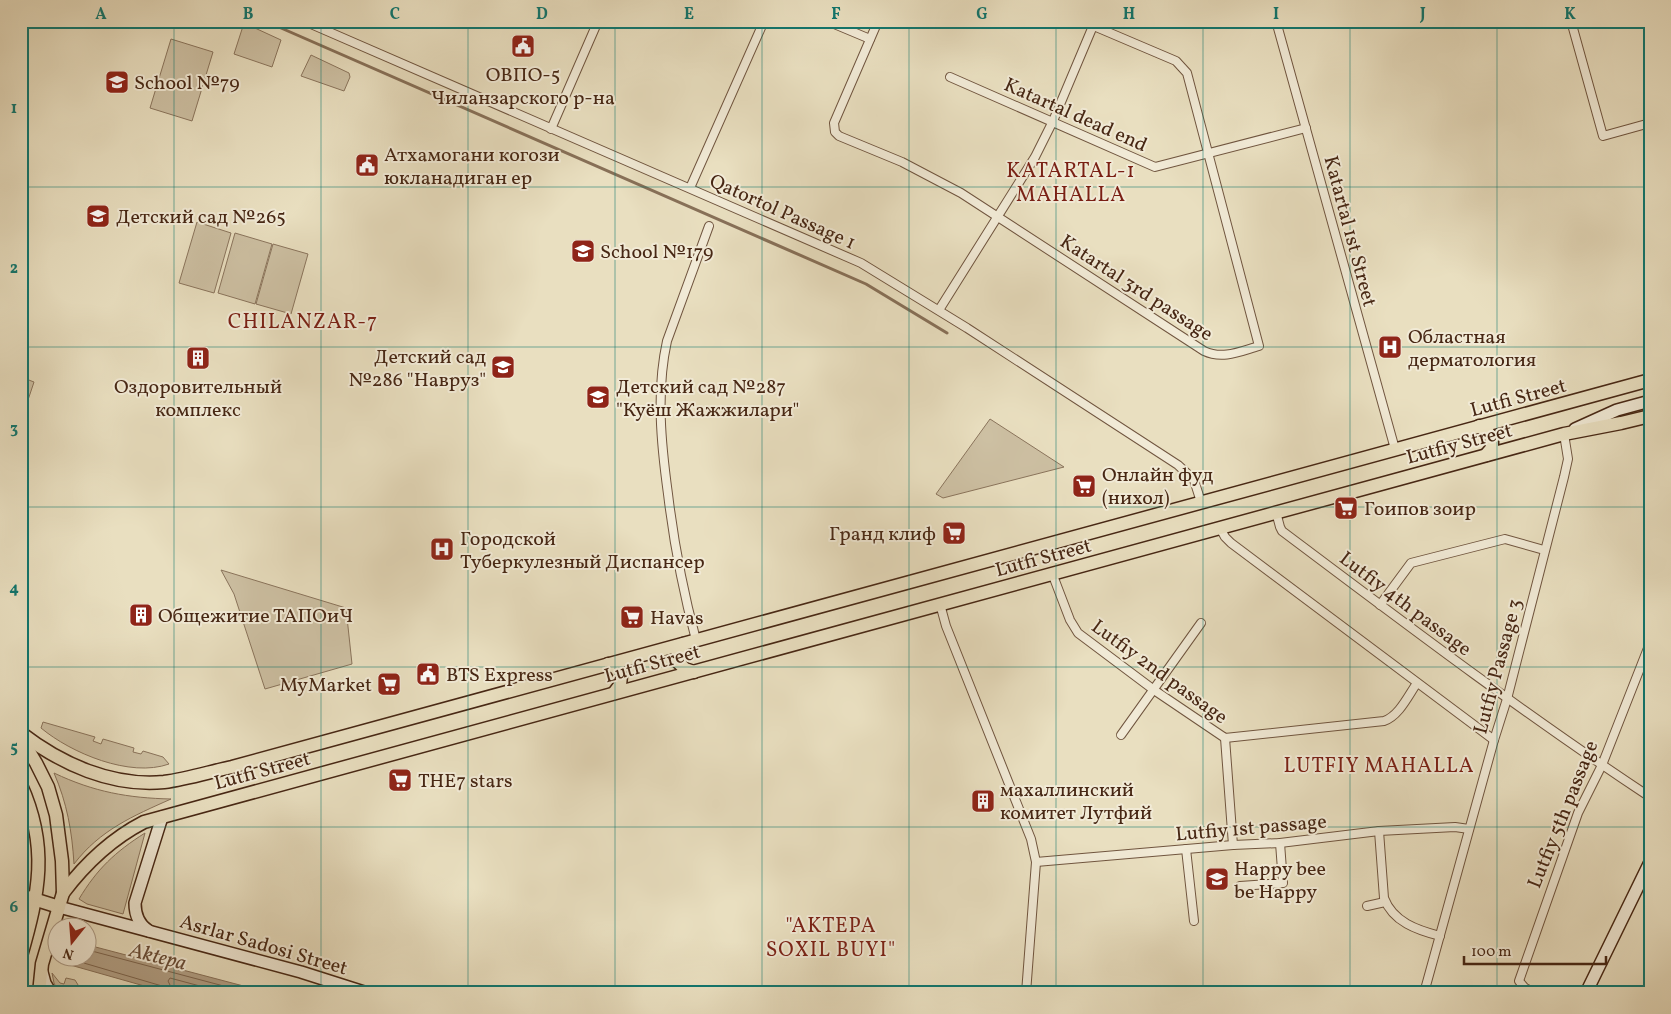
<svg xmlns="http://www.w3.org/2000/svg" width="1671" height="1014" font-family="Vollkorn,serif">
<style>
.green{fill:#cdc0a3;stroke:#8a745c}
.water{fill:#b2a086;stroke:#877058}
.pier{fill:#e9dfc0}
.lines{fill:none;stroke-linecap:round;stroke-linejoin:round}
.shore{stroke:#7c644d;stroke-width:1}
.stream{stroke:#877058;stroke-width:3}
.street-casing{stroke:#70553f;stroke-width:10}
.secondary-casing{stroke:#472714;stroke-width:14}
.primary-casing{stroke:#472714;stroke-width:15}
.street{stroke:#f1ead6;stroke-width:8}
.secondary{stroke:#f1ead6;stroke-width:11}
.primary{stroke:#e9dfc0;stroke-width:12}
.grid{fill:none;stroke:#0f766e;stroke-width:1;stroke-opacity:0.55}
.labels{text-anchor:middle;stroke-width:4;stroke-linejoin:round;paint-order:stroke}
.poi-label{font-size:20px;fill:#472714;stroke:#f1ead6;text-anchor:start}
.street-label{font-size:20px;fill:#472714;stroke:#f1ead6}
.neighbourhood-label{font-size:21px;letter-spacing:1px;fill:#7a1f14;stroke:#f1ead6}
.water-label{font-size:21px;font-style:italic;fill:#674b36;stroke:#f1ead6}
.neatline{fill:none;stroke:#0f766e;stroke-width:2}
.grid-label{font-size:16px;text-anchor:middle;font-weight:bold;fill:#0f766e}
</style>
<rect width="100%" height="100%" fill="#e9dfc0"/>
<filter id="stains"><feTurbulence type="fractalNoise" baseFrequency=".004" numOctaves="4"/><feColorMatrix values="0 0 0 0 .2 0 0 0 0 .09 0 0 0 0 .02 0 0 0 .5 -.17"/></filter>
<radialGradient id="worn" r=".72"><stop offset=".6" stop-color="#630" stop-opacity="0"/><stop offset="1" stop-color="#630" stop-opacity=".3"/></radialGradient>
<g class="green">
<polygon points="244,23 281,40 272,67 234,54"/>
<polygon points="171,39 213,52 192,121 150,108"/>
<polygon points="311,55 349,73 350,77 344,91 301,76"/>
<polygon points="197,222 231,233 214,293 179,283"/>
<polygon points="235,233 272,244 255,304 218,293"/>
<polygon points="273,244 308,254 291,314 256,304"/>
<polygon points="21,377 34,382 21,421"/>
<polygon points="990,419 1064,467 943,498 936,494"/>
<polygon points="221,570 346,608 352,664 265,689 234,594"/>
<path d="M43,722L95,737L93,741L101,744L103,739L134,748L133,752L141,754L143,751L163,757L169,764C130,778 71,753 41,728Z"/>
<path d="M54,773C94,792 128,798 171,799C133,816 100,830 74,864C72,831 67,803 54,773Z"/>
<path d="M145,833L123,914L87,904L79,899C97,869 115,852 145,833Z"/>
<polygon points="52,973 60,983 64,984 66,978 75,980 83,993 59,993 54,983"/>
</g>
<polygon class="water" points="21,927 58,956 88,956 88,945 270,993 169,993 21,951"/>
<polygon class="pier" points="21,924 58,934 58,956 60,957 58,964 21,954"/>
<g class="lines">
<g class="shore">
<polyline points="88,950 250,993"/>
<polyline points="60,956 162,986 165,988 166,993"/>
<polyline points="172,993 171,987 168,981 170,978 226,993"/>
</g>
<polyline class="stream" points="265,21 866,284 947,333"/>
<g class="street-casing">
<g id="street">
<polyline points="304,21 861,263 967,328 1178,465 1194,480 1201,502"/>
<polyline points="827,21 870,39"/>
<path d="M878,21L834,123L835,132L839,136L902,162L961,193L1204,351C1223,360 1241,351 1259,346L1187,73L1176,61L1082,21"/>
<polyline points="1276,21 1395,449"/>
<polyline points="1571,21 1603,136 1650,123"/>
<polyline points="950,77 1155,167 1306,128"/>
<polyline points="551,129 598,21"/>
<polyline points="690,188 764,21"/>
<polyline points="939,310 1035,157 1053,121 1093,26"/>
<path d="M1276,512L1280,527L1282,531C1403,622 1523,713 1650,797"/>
<polyline points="1220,528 1225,537 1231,543 1494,740"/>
<path d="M1052,573L1070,620L1078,633L1154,690L1225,738L1384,721C1399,716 1408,696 1417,683"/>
<polyline points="940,604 946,626 1031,839 1036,862 1026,993"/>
<polyline points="1380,605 1411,563 1505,539 1544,550"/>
<path d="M696,640C683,591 674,544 668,494C661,443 656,391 667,341L709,226"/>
<polyline points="1121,735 1201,623"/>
<polyline points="1225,738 1233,845"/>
<path d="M1379,831L1384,898C1393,922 1417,930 1440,936"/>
<polyline points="1186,849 1194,921"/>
<polyline points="1036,862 1233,845 1280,843 1379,831 1455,827 1469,829"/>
<polyline points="1240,886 1283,883 1280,843"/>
<polyline points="1367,906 1385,902"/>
<polyline points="1424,993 1494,740 1507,699 1564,477 1568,459 1564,434"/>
<polyline points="1536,993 1525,988 1519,981 1578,813 1602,765 1650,643"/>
</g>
</g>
<g class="secondary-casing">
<g id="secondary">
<polyline points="1575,429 1617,410 1650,401"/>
<polyline points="59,907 301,972 367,993"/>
<path d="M149,931C139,925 135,914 135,903L162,817"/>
<polyline points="42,972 45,983 51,993"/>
<polyline points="1586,993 1650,862"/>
</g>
</g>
<g class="primary-casing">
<g id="primary">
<polyline points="1479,426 1487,431 1492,439 1492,448 1486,455"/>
<polyline points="683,644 678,652 677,661 685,669 694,672"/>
<polyline points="608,664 616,668 621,676 620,685 614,693"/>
<path d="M21,733C61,764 112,787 164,782C187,779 209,772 232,767L1650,380"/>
<polyline points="21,738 36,763 48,787 56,815 62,861 63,893 42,964 39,993"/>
<path d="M21,785C49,847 39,893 21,956"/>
<path d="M63,893C85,864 111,839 144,822L1564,434L1621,423L1650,416"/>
<polyline points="21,895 59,907"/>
</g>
</g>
<use href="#street" class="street"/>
<use href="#secondary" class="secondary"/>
<use href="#primary" class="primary"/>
</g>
<path class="grid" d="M174,21V993M321,21V993M468,21V993M615,21V993M762,21V993M909,21V993M1056,21V993M1203,21V993M1350,21V993M1497,21V993M21,187H1650M21,347H1650M21,507H1650M21,667H1650M21,827H1650"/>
<defs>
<g id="civic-square" transform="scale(1.25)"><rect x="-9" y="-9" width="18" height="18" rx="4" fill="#8f2418" stroke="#f1ead6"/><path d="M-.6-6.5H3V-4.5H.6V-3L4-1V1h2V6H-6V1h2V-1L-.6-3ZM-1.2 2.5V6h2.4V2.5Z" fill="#fff"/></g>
<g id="school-square" transform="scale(1.25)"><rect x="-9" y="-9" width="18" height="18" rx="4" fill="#8f2418" stroke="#f1ead6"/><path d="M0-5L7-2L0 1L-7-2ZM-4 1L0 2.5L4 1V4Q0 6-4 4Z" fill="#fff"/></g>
<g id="hospital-square" transform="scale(1.25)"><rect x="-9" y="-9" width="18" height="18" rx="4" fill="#8f2418" stroke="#f1ead6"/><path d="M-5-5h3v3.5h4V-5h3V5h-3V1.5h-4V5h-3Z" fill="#fff"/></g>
<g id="building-square" transform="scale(1.25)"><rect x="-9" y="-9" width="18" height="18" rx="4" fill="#8f2418" stroke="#f1ead6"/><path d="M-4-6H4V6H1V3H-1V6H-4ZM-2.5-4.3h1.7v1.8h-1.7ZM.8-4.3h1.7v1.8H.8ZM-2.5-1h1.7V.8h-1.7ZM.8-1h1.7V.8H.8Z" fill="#fff"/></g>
<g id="supermarket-square" transform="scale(1.25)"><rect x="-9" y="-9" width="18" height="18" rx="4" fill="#8f2418" stroke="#f1ead6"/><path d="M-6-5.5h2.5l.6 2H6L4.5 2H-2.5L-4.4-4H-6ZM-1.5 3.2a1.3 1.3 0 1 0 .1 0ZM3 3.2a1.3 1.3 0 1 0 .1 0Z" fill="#fff"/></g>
</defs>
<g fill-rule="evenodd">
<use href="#civic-square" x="523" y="46"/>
<use href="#school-square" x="117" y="82"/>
<use href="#civic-square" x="367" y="165"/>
<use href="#school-square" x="98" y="216"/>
<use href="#school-square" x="583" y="251"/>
<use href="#hospital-square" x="1390" y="347"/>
<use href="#building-square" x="198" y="358"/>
<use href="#school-square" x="503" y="367"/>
<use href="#school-square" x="598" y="397"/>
<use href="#supermarket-square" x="1084" y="486"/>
<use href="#supermarket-square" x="1346" y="508"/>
<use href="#supermarket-square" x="954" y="533"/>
<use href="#hospital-square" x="442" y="549"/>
<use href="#building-square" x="141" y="615"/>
<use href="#supermarket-square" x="632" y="617"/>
<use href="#civic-square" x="428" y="674"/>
<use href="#supermarket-square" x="389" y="684"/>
<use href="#supermarket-square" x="400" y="780"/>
<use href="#building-square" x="983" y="801"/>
<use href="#school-square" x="1217" y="879"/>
</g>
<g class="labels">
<g class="poi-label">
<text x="523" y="81" text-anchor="middle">ОВПО-5<tspan x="523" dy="23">Чиланзарского р-на</tspan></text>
<text x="134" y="89">School №79</text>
<text x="384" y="161">Атхамогани когози<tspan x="384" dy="23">юкланадиган ер</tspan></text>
<text x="116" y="223">Детский сад №265</text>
<text x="600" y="258">School №179</text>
<text x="1408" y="343">Областная<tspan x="1408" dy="23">дерматология</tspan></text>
<text x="486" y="363" text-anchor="end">Детский сад<tspan x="486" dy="23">№286 "Навруз"</tspan></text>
<text x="198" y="393" text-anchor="middle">Оздоровительный<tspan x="198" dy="23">комплекс</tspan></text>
<text x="616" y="393">Детский сад №287<tspan x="616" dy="23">"Куёш Жажжилари"</tspan></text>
<text x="1102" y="481">Онлайн фуд<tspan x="1102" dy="23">(нихол)</tspan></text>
<text x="1364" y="515">Гоипов зоир</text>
<text x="936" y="540" text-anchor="end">Гранд клиф</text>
<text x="460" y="545">Городской<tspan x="460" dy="23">Туберкулезный Диспансер</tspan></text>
<text x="158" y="622">Общежитие ТАПОиЧ</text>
<text x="650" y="624">Havas</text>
<text x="446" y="681">BTS Express</text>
<text x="372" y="691" text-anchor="end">MyMarket</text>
<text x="418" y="787">THE7 stars</text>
<text x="1000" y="796">махаллинский<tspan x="1000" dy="23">комитет Лутфий</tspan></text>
<text x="1234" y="875">Happy bee<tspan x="1234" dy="23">be Happy</tspan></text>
</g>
<g class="street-label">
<text transform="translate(1076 114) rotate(24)" y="7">Katartal dead end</text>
<text transform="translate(783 211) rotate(24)" y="7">Qatortol Passage 1</text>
<text transform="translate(1351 231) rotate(75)" y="7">Katartal 1st Street</text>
<text transform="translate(1137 287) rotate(33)" y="7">Katartal 3rd passage</text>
<text transform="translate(1518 397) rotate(-15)" y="7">Lutfi Street</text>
<text transform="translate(1459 443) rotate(-15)" y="7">Lutfiy Street</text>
<text transform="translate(1043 557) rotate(-15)" y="7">Lutfi Street</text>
<text transform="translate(1406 603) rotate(37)" y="7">Lutfiy 4th passage</text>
<text transform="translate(652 663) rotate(-15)" y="7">Lutfi Street</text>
<text transform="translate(1497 666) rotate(-75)" y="7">Lutfiy Passage 3</text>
<text transform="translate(1160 671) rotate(36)" y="7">Lutfiy 2nd passage</text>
<text transform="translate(262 770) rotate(-15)" y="7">Lutfi Street</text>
<text transform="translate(1562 814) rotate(-68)" y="7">Lutfiy 5th passage</text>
<text transform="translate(1251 827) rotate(-5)" y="7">Lutfiy 1st passage</text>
<text transform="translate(264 944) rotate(16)" y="7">Asrlar Sadosi Street</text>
</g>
<g class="neighbourhood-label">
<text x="1071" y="177">KATARTAL-1<tspan x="1071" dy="24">MAHALLA</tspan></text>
<text x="303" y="328">CHILANZAR-7</text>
<text x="1379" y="772">LUTFIY MAHALLA</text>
<text x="831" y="932">"AKTEPA<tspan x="831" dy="24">SOXIL BUYI"</tspan></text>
</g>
<g class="water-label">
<text transform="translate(158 956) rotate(14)" y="7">Aktepa</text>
</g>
</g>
<rect width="1671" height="1014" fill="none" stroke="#e9dfc0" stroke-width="55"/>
<g transform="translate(72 942) rotate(197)"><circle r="24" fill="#f1ead6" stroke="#ad9c88"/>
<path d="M0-4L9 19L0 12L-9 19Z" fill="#8f2418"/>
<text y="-8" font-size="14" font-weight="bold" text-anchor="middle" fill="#472714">N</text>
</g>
<path d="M1464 956v8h142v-8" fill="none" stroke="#472714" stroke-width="2.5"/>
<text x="1471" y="956" font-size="15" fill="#472714" stroke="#f1ead6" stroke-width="4" paint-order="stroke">100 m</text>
<rect x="28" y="28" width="1616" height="958" class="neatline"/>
<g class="grid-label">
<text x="101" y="19">A</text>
<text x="248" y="19">B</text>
<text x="395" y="19">C</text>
<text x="542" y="19">D</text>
<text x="689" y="19">E</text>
<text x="836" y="19">F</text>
<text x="982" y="19">G</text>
<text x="1129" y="19">H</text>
<text x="1276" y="19">I</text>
<text x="1423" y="19">J</text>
<text x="1570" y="19">K</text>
<text x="14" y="113">1</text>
<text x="14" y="273">2</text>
<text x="14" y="433">3</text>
<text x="14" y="593">4</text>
<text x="14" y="752">5</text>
<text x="14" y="912">6</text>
</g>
<rect width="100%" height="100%" filter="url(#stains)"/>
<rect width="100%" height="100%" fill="url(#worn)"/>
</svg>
